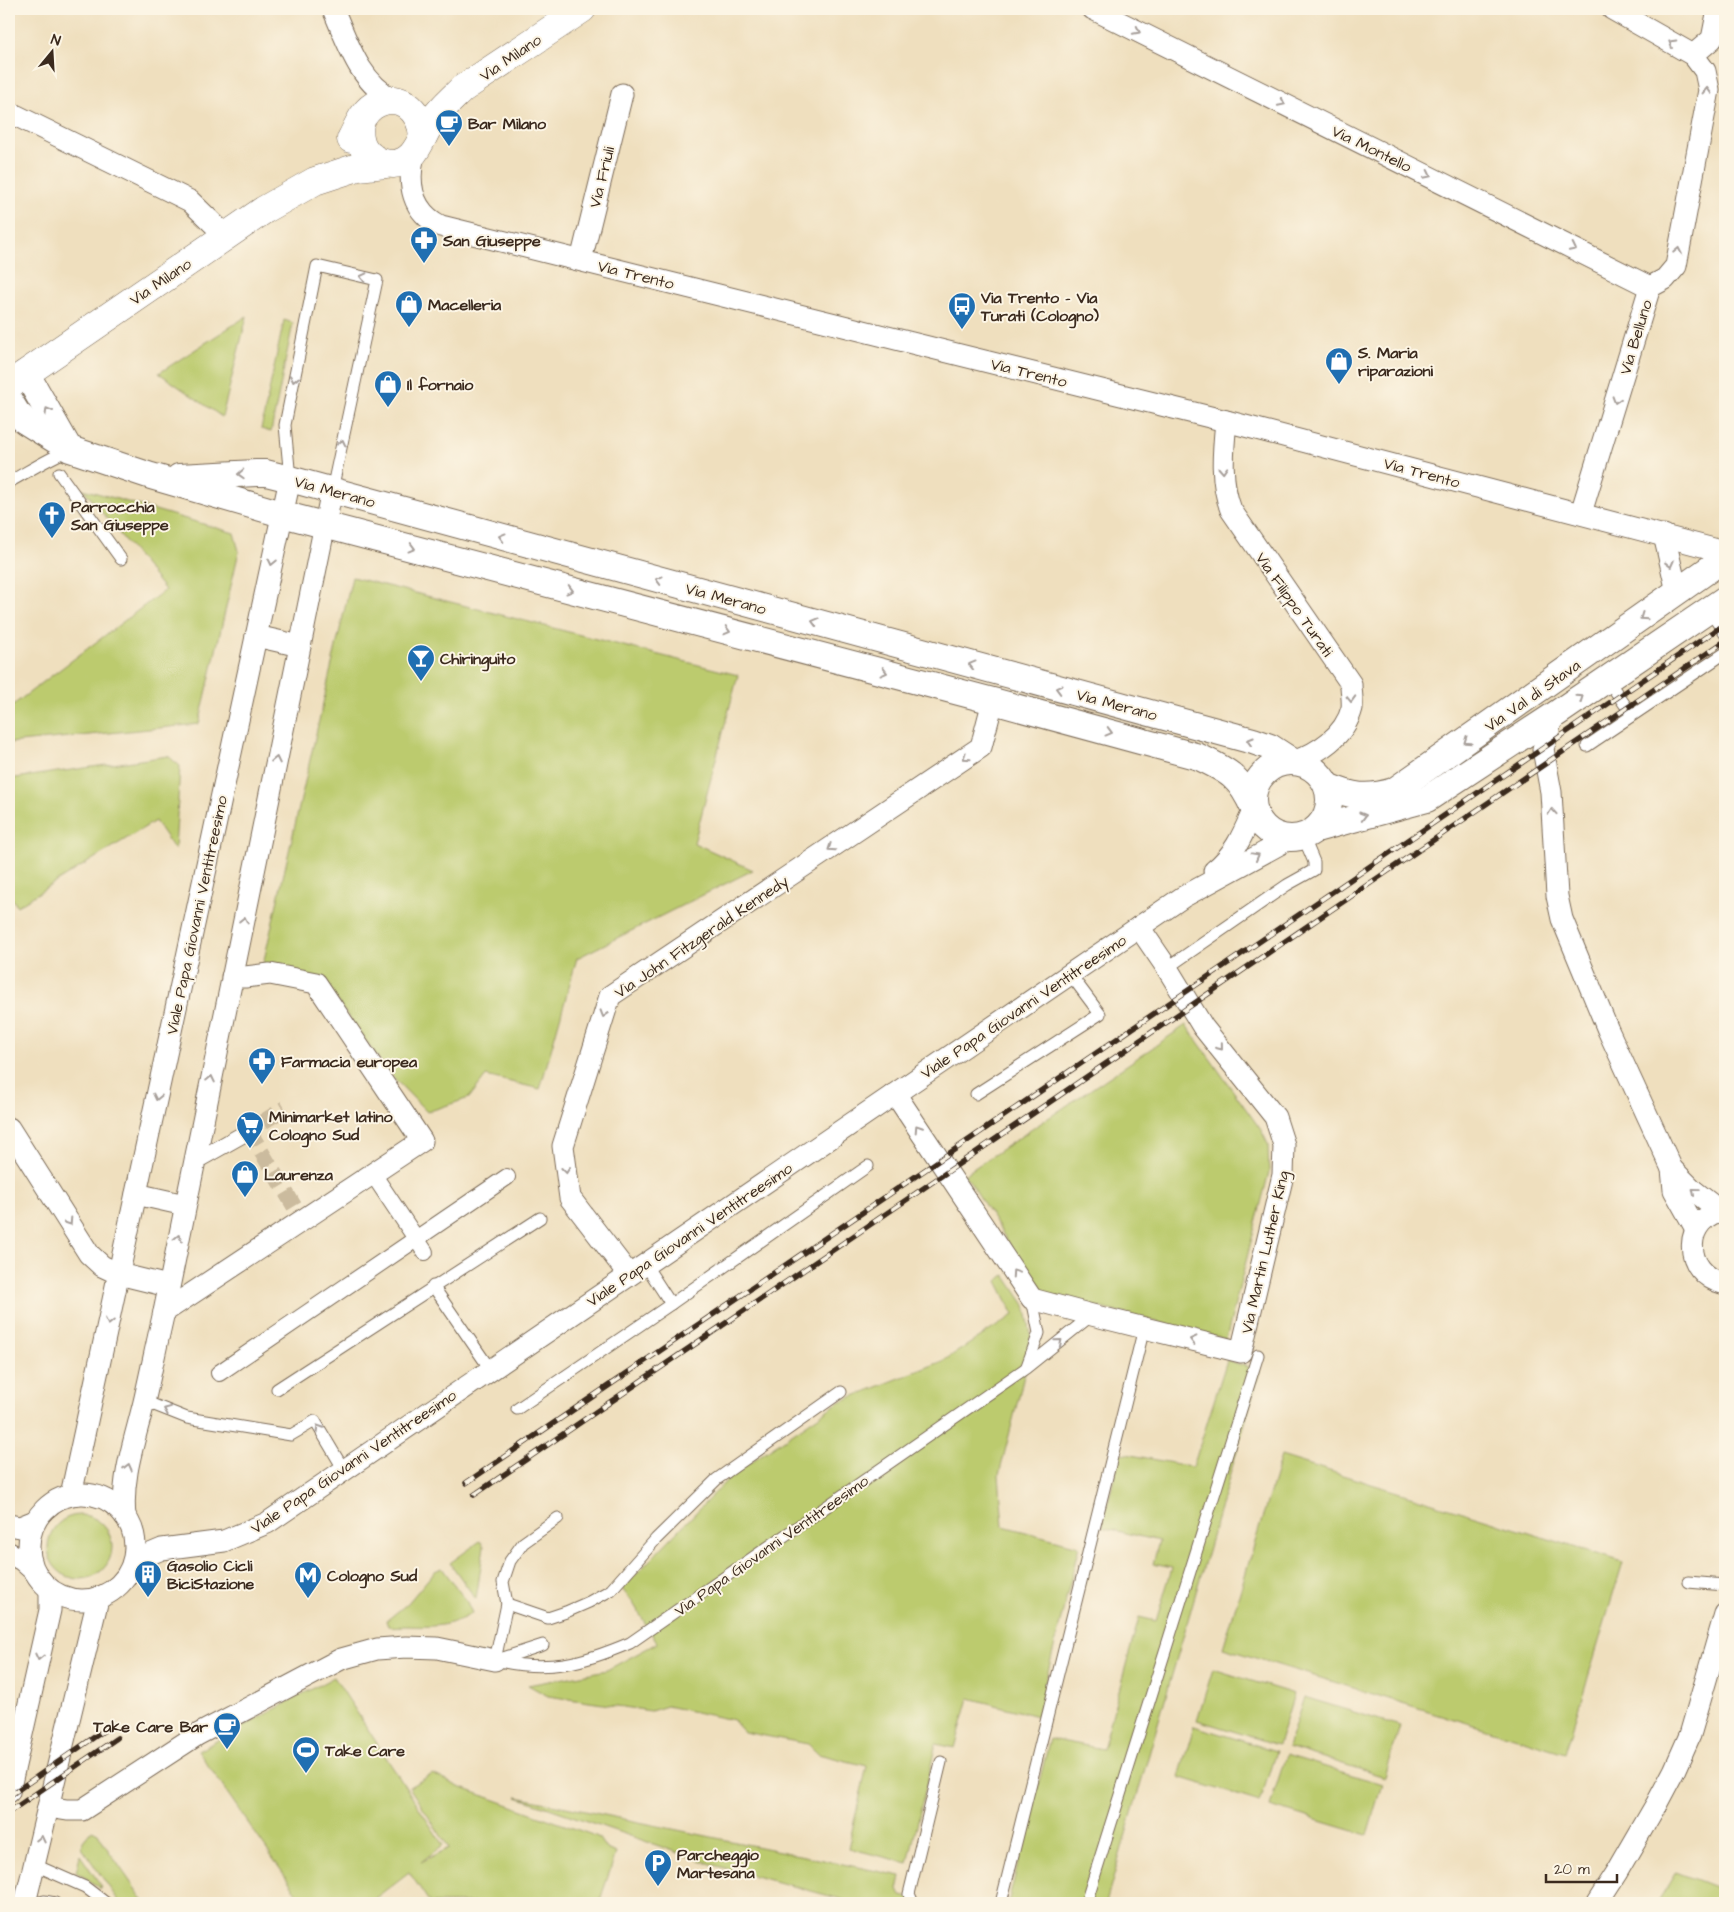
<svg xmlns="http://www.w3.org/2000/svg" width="1734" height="1912" font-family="'Architects Daughter',sans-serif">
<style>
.green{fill:#bccb6e;stroke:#7c7a46}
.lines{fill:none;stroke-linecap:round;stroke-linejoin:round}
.pedestrian-tunnel{stroke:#cbbb9e;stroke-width:16;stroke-dasharray:16 8;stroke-linecap:butt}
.service-casing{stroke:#7a6956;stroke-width:13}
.pedestrian-casing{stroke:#7a6956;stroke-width:18}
.minor-casing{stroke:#7a6956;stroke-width:23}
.tertiary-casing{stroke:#7a6956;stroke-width:28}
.secondary-casing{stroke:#7a6956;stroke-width:29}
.service{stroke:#fff;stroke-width:11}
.pedestrian{stroke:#fff;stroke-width:16}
.minor{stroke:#fff;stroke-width:21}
.tertiary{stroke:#fff;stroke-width:26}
.secondary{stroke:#fff;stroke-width:28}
.rail-casing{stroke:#3b2a1e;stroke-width:5.5}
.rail{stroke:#fcf5e5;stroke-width:4;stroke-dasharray:11;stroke-linecap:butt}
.oneway{stroke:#a79f9a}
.labels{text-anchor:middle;stroke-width:4;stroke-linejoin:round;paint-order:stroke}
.street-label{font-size:16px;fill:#3b2a1e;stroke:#fcf5e5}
.poi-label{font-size:16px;font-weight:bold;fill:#3b2a1e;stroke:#fcf5e5;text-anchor:start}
</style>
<rect width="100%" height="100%" fill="#fcf5e5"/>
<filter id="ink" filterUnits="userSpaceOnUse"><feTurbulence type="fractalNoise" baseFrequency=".02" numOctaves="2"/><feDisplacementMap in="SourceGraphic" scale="10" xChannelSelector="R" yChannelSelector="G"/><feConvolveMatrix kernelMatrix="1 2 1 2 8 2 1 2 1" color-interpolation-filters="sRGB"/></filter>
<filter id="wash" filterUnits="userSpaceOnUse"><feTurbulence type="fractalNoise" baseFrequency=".0096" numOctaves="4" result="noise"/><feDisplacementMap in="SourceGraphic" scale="20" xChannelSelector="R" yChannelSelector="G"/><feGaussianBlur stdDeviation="1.12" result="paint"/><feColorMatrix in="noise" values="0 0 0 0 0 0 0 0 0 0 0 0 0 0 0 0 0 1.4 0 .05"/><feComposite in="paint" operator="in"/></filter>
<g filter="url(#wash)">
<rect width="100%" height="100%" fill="#efdfbe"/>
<g class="green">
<polygon points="247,316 222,417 159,373"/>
<polygon points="284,320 293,323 271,432 261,429"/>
<polygon points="83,489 234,533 239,551 199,724 9,743 9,708 165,590"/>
<polygon points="352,577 738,675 694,843 753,870 577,958 540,1089 486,1076 469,1098 427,1112 388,1072 327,987 261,973"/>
<polygon points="168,756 180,766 175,850 155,821 17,906 9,894 9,779"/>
<polygon points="1186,1025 1261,1130 1268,1144 1269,1172 1226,1339 1040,1293 971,1183 964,1175"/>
<polygon points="1005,1275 1025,1305 1031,1335 1026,1368 999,1475 1003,1526 1079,1546 1037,1716 969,1698 955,1748 936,1744 908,1863 848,1848 867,1766 818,1754 808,1744 744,1732 733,1720 667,1706 651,1711 548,1696 528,1685 607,1670 657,1643 633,1603 622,1589 733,1474 839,1402 943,1361 1014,1315 997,1281"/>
<polygon points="1227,1360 1260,1371 1106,1903 1008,1903 1050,1739 1103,1749 1139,1617 1156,1621 1172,1568 1153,1564 1159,1541 1101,1527 1121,1453 1193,1467"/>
<polygon points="1281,1456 1623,1562 1565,1753 1223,1648"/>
<circle cx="80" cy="1547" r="32"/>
<polygon points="480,1541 484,1546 476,1599 450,1563"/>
<path d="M442,1568L467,1602L472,1613C452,1627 430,1627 407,1626C401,1626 395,1627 388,1626L386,1621L408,1603L435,1571Z"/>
<polygon points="1213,1669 1294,1694 1278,1745 1197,1720"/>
<polygon points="334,1677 443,1845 421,1862 449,1848 409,1787 433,1774 459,1787 598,1837 606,1849 616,1853 599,1903 430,1903 409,1872 369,1903 304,1903 198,1751"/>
<polygon points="1304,1697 1400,1726 1385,1777 1288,1747"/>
<polygon points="1194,1726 1276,1751 1260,1802 1179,1777"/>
<polygon points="1286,1755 1382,1784 1367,1835 1270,1806"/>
<polygon points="517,1797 901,1876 898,1890 901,1896 933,1903 856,1903 717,1866"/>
<polygon points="92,1830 98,1833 104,1844 145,1903 120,1903 82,1848 83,1841"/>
<polygon points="80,1855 100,1884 101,1889 92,1882 76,1872"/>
<polygon points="1676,1872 1725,1891 1725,1903 1657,1903"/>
</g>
</g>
<g filter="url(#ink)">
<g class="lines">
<g class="pedestrian-tunnel">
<polyline points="249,1131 297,1211"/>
<polyline points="242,1135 285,1108"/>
</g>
<g class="service-casing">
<g id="service">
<polyline points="59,473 121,559"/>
<polyline points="290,479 285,425 317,266 377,280 332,490"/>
<path d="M9,482C29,471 47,459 69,450"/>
<polyline points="1709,610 1725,634"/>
<polyline points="1607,679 1632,715"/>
<polyline points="1587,746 1725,653"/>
<polyline points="1167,968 1287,885 1314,870 1314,862 1303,836"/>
<polyline points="976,1094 1100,1014 1070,974"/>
<polyline points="645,1264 671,1304"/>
<polyline points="433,1286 490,1369"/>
<polyline points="1027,1366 1039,1333 1032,1299"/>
<polyline points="277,1389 540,1218"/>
<polyline points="144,1401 187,1418 291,1435 315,1421 344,1470"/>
<polyline points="517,1409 671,1304 868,1166"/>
<polyline points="1688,1582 1725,1585"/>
<polyline points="507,1604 548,1618 566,1612 589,1602 611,1590 656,1539 717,1479 841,1392"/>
<path d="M495,1660C547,1673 583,1663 630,1643L1026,1368L1092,1315"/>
<polyline points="495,1660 507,1604 503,1582 510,1561 523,1543 558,1518"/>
<polyline points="497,1660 543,1645"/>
<polyline points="35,1865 85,1887 106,1903"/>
<polyline points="35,1903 44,1901 55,1903"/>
<polyline points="914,1903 913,1903 909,1894 941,1762"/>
<polyline points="1001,1903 1144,1328"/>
<polyline points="1086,1903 1258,1355"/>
</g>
</g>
<g class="pedestrian-casing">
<g id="pedestrian">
<polyline points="194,1162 242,1135"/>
<polyline points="373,1174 425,1252"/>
<polyline points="219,1373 507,1177"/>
</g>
</g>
<g class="minor-casing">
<g id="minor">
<path d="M333,9C348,43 359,82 394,100"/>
<polyline points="1093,9 1650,287"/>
<polyline points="1612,9 1693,55 1712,39 1718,9"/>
<polyline points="9,112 190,201 226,236"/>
<path d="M414,154C407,184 412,212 441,226L1226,421L1725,552"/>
<polyline points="581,260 622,94"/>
<path d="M1226,421C1223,452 1220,481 1231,510L1351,684C1351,692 1353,701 1352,708C1345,736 1318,753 1293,762"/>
<polyline points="1581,513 1650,287 1665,279 1676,266 1709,90 1705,71 1693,55"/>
<polyline points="1664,535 1677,592"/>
<polyline points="256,636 300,646"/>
<polyline points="1553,716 1543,749 1551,792 1557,896 1562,919 1608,1030 1672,1169 1693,1190 1720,1211"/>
<path d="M1214,871C1236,853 1243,834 1254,809"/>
<polyline points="893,1095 900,1101 1032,1299 1092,1315 1241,1352 1283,1175 1284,1145 1275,1117 1203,1027 1167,968 1139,927"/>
<polyline points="9,1128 89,1254 102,1266 119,1274 168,1286"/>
<polyline points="1672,1169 1674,1190 1696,1229"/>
<polyline points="136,1194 185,1205"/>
<path d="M1725,1210C1683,1216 1680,1273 1725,1284"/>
<polyline points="629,1275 570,1198 563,1146 610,996 981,747 993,701"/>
<polyline points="164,1312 422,1141 316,983 270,974 245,977 232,977"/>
<circle cx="82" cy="1547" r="53"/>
<polyline points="71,1495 290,479"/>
<path d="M125,1516C121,1477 135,1440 144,1402C151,1372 157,1342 164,1312L332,490"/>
<polyline points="9,1525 20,1527 35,1521"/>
<polyline points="9,1553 22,1560 33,1570"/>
<polyline points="132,1565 143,1557 162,1549 224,1541 267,1523 1183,897 1289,839"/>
<polyline points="9,1792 50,1610 50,1590"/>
<polyline points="48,1807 67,1810 82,1810 197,1735 341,1659 377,1649 406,1647 437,1648 495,1660"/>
<polyline points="25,1903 98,1599"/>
<polyline points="1597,1903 1617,1872 1657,1803 1674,1771 1690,1735 1725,1614"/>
</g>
</g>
<g class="tertiary-casing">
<g id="tertiary">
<polyline points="26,373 68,447"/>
<path d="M9,400L17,413L25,421L70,449L151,476L282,514L993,701L1199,757C1229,771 1240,777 1254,809"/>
<polyline points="179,477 256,473 266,473 290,479 1253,741 1270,747 1293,762"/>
<circle cx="1291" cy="800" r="38"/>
<path d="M1327,786C1353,797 1367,799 1394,791L1725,558"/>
<polyline points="1316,829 1427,799 1553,716 1725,599"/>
</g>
</g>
<g class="secondary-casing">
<g id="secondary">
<path d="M360,122C358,136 360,148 372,157C378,162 385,164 393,164C418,162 420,136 433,120C441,108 452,99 462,89L582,9"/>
<path d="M351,139C357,128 362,113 373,106C398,89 421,110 423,136"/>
<polyline points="9,385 264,210 315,181 358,167 385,164"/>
</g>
</g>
<use href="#service" class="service"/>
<use href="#pedestrian" class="pedestrian"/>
<use href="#minor" class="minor"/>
<use href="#tertiary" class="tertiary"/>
<use href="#secondary" class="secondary"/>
<g class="rail-casing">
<g id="rail">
<polyline points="466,1483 1725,624"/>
<polyline points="474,1495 1725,641"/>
<polyline points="9,1796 109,1727"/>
<polyline points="9,1812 117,1738"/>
</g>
</g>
<use href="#rail" class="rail"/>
</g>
<defs><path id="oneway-chevron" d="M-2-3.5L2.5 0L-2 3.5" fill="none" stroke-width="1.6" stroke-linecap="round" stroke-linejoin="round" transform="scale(1.25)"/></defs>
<g class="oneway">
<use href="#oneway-chevron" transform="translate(1137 31) rotate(27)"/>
<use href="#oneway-chevron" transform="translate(1672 43) rotate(-150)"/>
<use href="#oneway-chevron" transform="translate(1707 91) rotate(-89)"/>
<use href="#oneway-chevron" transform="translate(1282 103) rotate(26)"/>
<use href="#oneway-chevron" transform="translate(1428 175) rotate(26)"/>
<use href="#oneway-chevron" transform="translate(1573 248) rotate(26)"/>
<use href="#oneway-chevron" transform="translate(1678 251) rotate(-79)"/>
<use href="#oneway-chevron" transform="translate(363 277) rotate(-167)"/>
<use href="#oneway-chevron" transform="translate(294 379) rotate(102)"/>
<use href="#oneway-chevron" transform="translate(1616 400) rotate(107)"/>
<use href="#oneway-chevron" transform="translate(48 411) rotate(-120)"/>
<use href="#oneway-chevron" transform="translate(342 443) rotate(-78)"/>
<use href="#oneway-chevron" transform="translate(1223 470) rotate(87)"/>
<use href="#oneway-chevron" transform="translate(241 474) rotate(177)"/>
<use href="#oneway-chevron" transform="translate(502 537) rotate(-165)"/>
<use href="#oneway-chevron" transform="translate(412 548) rotate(15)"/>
<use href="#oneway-chevron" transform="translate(272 562) rotate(102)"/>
<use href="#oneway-chevron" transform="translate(1670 564) rotate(76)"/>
<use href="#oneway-chevron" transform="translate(659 580) rotate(-165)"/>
<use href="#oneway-chevron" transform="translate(570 590) rotate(15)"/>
<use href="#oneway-chevron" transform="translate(1643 617) rotate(145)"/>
<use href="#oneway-chevron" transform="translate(815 622) rotate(-165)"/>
<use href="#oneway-chevron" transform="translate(727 631) rotate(15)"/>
<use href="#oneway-chevron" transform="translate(972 665) rotate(-165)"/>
<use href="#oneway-chevron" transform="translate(884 672) rotate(15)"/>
<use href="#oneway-chevron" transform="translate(1059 689) rotate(-165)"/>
<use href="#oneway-chevron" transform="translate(1580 698) rotate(-34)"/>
<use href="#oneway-chevron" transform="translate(1351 699) rotate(88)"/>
<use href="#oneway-chevron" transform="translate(1109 732) rotate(15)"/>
<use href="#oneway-chevron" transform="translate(1250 741) rotate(-163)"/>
<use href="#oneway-chevron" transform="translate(1467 741) rotate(145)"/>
<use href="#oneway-chevron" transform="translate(966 757) rotate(146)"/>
<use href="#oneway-chevron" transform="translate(276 760) rotate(-78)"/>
<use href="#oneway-chevron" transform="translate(1552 812) rotate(-94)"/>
<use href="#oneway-chevron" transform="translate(1363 816) rotate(-16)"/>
<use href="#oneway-chevron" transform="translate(831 848) rotate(146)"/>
<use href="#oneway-chevron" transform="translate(1256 856) rotate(-29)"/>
<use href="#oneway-chevron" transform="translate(244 920) rotate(-78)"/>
<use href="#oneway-chevron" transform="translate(604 1014) rotate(107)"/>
<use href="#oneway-chevron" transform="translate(1220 1047) rotate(51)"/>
<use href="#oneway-chevron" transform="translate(211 1079) rotate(-78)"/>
<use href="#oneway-chevron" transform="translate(157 1097) rotate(102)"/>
<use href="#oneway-chevron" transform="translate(918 1128) rotate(-123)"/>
<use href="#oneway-chevron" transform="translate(566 1170) rotate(83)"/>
<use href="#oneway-chevron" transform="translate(1695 1191) rotate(-140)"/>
<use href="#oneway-chevron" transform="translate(69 1222) rotate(57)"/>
<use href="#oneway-chevron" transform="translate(178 1238) rotate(-78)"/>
<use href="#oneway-chevron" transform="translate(1015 1273) rotate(-124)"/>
<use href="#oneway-chevron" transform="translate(109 1322) rotate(102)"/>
<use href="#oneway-chevron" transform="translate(1193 1340) rotate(-166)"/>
<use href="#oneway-chevron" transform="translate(1059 1342) rotate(-39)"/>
<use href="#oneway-chevron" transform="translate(167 1410) rotate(-158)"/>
<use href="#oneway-chevron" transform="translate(319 1428) rotate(-122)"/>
<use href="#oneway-chevron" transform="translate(128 1467) rotate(-76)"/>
<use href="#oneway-chevron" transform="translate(39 1657) rotate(103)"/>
<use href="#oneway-chevron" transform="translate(41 1839) rotate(-77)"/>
</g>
</g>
<defs>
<g id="cafe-pin" transform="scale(1.4375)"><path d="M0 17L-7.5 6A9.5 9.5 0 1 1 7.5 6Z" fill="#1f6fb2" stroke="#fcf5e5"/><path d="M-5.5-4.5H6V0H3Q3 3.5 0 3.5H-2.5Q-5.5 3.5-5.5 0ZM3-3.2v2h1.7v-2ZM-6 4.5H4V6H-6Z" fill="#fff"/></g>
<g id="pharmacy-pin" transform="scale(1.4375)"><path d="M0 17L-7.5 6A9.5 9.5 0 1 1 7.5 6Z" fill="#1f6fb2" stroke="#fcf5e5"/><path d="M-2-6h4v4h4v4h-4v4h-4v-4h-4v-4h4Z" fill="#fff"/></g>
<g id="shop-pin" transform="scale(1.4375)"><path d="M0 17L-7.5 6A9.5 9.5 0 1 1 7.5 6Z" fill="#1f6fb2" stroke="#fcf5e5"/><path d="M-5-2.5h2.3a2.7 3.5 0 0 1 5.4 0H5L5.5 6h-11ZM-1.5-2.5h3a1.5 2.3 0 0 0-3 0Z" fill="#fff"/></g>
<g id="bus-pin" transform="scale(1.4375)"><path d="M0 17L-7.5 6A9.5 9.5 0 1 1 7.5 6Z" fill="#1f6fb2" stroke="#fcf5e5"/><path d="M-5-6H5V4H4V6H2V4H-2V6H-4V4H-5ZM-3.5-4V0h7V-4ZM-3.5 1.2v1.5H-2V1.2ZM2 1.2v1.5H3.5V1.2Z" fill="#fff"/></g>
<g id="church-pin" transform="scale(1.4375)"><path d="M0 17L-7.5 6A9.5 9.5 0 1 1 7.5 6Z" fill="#1f6fb2" stroke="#fcf5e5"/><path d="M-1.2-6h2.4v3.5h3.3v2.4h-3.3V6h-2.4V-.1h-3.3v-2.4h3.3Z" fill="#fff"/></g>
<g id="bar-pin" transform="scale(1.4375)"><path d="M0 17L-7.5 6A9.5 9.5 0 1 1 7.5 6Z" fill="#1f6fb2" stroke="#fcf5e5"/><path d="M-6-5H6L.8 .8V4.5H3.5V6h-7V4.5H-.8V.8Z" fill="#fff"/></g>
<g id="supermarket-pin" transform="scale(1.4375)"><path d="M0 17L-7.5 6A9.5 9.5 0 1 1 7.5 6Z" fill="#1f6fb2" stroke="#fcf5e5"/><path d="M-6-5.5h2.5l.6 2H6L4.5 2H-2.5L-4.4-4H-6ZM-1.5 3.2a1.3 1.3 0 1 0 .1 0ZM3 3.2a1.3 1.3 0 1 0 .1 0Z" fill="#fff"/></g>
<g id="building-pin" transform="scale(1.4375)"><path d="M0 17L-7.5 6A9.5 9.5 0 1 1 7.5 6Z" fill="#1f6fb2" stroke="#fcf5e5"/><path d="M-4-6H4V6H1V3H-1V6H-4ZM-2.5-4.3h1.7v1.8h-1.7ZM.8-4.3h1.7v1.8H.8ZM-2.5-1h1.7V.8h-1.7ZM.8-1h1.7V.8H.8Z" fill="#fff"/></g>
<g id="metro-pin" transform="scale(1.4375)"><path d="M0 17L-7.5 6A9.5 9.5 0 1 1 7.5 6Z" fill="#1f6fb2" stroke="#fcf5e5"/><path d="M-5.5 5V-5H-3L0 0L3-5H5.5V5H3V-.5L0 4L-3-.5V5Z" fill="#fff"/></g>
<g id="stadium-pin" transform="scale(1.4375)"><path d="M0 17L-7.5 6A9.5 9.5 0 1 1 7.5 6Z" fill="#1f6fb2" stroke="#fcf5e5"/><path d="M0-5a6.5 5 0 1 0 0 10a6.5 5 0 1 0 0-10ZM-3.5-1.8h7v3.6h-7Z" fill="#fff"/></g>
<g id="parking-pin" transform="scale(1.4375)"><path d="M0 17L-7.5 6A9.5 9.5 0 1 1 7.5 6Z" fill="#1f6fb2" stroke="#fcf5e5"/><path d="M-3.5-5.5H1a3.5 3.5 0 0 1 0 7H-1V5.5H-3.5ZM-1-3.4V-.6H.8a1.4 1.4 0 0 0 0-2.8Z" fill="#fff"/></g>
</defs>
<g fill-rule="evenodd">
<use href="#cafe-pin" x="449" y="123"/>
<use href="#pharmacy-pin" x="424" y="240"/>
<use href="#shop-pin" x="409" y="304"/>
<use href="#bus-pin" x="962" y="306"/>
<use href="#shop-pin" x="1339" y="361"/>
<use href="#shop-pin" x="388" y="384"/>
<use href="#church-pin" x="52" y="515"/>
<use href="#bar-pin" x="421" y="658"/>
<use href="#pharmacy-pin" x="262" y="1061"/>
<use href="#supermarket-pin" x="250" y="1125"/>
<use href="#shop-pin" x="245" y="1174"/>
<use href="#building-pin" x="148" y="1574"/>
<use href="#metro-pin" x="308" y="1575"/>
<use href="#cafe-pin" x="227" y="1726"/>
<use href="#stadium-pin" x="306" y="1750"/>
<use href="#parking-pin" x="658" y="1863"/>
</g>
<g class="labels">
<g class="street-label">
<text transform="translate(510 57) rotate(-34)" y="6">Via Milano</text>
<text transform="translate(1372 148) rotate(26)" y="6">Via Montello</text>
<text transform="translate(601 177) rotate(-76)" y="6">Via Friuli</text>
<text transform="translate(636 274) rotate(14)" y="6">Via Trento</text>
<text transform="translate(160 281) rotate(-34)" y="6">Via Milano</text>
<text transform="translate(1635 337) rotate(-73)" y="6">Via Belluno</text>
<text transform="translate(1029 372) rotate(14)" y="6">Via Trento</text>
<text transform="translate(1422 472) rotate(15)" y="6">Via Trento</text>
<text transform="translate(335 491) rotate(15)" y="6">Via Merano</text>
<text transform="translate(726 598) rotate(15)" y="6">Via Merano</text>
<text transform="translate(1295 604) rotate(55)" y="6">Via Filippo Turati</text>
<text transform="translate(1532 695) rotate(-35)" y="6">Via Val di Stava</text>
<text transform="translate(1117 704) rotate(15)" y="6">Via Merano</text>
<text transform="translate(196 915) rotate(-78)" y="6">Viale Papa Giovanni Ventitreesimo</text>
<text transform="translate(701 936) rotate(-34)" y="6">Via John Fitzgerald Kennedy</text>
<text transform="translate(1023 1006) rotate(-34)" y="6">Viale Papa Giovanni Ventitreesimo</text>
<text transform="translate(689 1234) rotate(-34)" y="6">Viale Papa Giovanni Ventitreesimo</text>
<text transform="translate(1264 1252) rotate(-77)" y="6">Via Martin Luther King</text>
<text transform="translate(353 1461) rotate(-34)" y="6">Viale Papa Giovanni Ventitreesimo</text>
<text transform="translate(771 1545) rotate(-35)" y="6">Via Papa Giovanni Ventitreesimo</text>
</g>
<g class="poi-label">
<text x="468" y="129">Bar Milano</text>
<text x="443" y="246">San Giuseppe</text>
<text x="981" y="303">Via Trento - Via<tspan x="981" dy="18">Turati (Cologno)</tspan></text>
<text x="428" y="310">Macelleria</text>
<text x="1358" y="358">S. Maria<tspan x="1358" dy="18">riparazioni</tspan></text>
<text x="407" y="390">Il fornaio</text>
<text x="71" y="512">Parrocchia<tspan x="71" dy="18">San Giuseppe</tspan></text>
<text x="440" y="664">Chiringuito</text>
<text x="281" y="1067">Farmacia europea</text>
<text x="269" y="1122">Minimarket latino<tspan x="269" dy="18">Cologno Sud</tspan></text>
<text x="264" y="1180">Laurenza</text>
<text x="167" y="1571">Gasolio Cicli<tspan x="167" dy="18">BiciStazione</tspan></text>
<text x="327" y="1581">Cologno Sud</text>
<text x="208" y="1732" text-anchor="end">Take Care Bar</text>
<text x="325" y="1756">Take Care</text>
<text x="677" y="1860">Parcheggio<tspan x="677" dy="18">Martesana</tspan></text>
</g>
</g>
<rect width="1734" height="1912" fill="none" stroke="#fcf5e5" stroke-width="30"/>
<g transform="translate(52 52) rotate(18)" stroke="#fcf5e5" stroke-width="4" paint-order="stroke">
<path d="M0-4L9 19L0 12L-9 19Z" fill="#3b2a1e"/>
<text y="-8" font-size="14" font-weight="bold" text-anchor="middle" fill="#3b2a1e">N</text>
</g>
<path d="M1546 1874v8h71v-8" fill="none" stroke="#3b2a1e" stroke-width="2.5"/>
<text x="1554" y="1874" font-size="15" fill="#3b2a1e" stroke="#fcf5e5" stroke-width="4" paint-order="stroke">20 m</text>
</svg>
